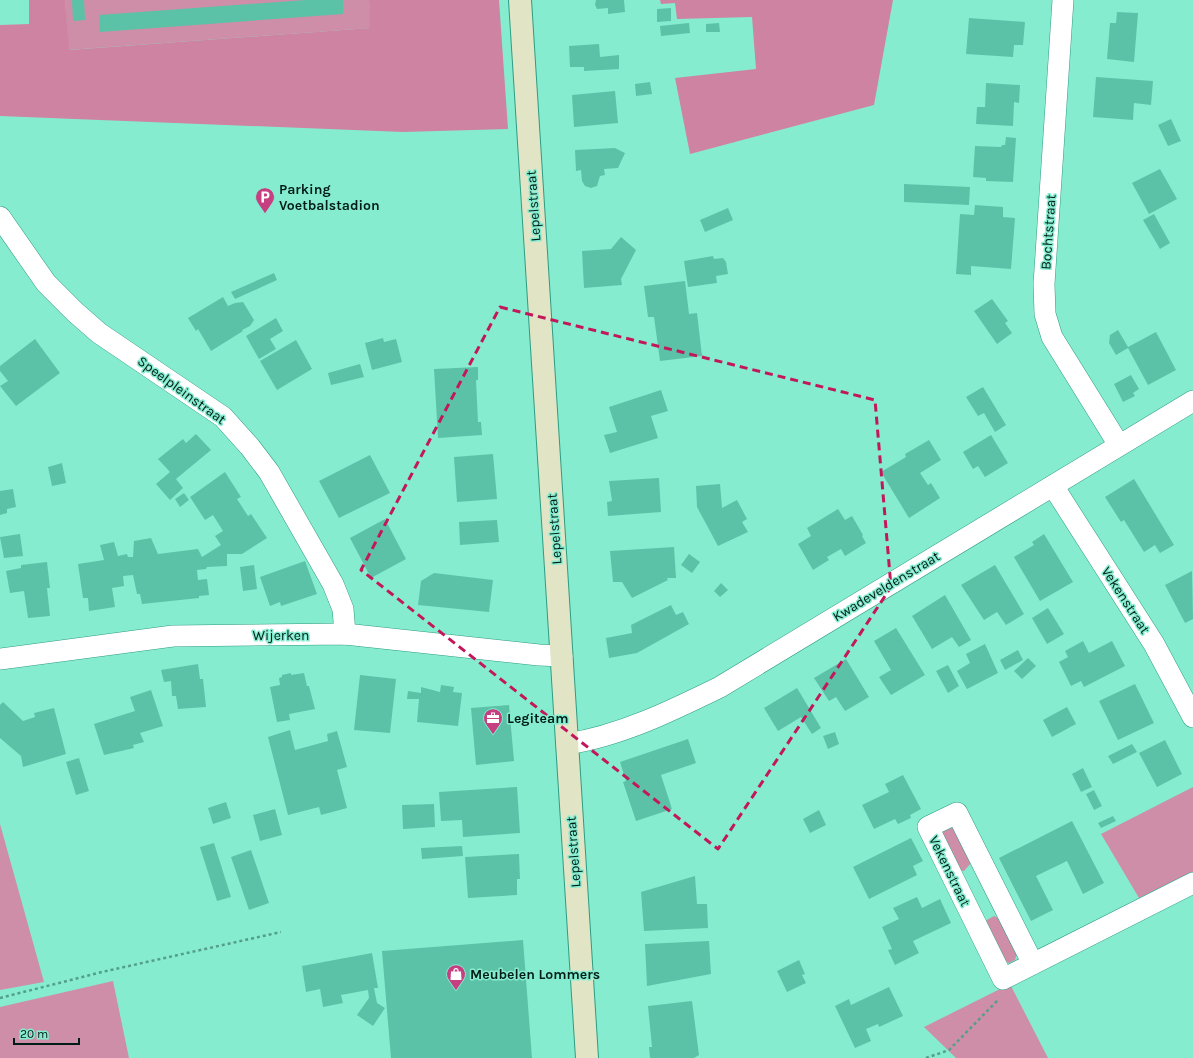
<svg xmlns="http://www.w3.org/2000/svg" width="1193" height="1058" font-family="Karla,sans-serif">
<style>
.green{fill:#ce8ea7}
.forest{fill:#cf83a2}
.building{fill:#5bc2a8}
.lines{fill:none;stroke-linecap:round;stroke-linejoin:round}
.minor-casing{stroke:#2e9c82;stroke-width:22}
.secondary-casing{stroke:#2e9c82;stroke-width:24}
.path{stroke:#549e8a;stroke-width:2.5;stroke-dasharray:3 3;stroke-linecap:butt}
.minor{stroke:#fff;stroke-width:21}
.secondary{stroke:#e1e4c5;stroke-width:22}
.marked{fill:none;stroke:#c2185b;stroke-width:3;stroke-dasharray:8 5;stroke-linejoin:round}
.labels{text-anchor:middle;stroke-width:3;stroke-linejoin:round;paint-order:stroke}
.poi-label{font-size:14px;font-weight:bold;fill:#001d15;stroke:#86ecd0;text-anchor:start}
.street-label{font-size:14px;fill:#001d15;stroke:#86ecd0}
</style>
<rect width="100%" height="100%" fill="#86ecd0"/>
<g class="green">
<polygon points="65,0 369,0 371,28 68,50"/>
<polygon points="1193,787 1193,872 1139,898 1101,834"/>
<polygon points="0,824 44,982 0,990"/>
<polygon points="948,826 954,829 971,863 964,871 958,870 940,836 943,827"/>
<polygon points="994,916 1000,919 1017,953 1015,960 1009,963 1003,960 985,921"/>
<polygon points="113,981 129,1058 0,1058 0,1007"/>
<polygon points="1010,984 1048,1058 956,1058 924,1027"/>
</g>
<g class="forest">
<polygon points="29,0 65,0 69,50 370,28 369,0 499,0 508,129 403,132 0,116 0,25 29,24"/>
<polygon points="660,0 893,0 874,105 690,154 675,78 756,69 752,17 677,19 675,3 661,4"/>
</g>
<g class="building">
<polygon points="72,0 84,0 85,20 73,21"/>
<polygon points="306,0 343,0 343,14 100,32 99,15"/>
<polygon points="596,0 624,0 625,12 608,14 608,8 597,9 595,5"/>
<polygon points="671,8 671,21 657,22 657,9"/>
<polygon points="1117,12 1138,13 1134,62 1107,59 1110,23 1116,23"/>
<polygon points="969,18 1025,22 1023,45 1014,45 1013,57 966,54"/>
<polygon points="689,23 690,33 661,36 660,26"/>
<polygon points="719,23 720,32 706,32 706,24"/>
<polygon points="599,44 600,57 619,55 619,69 584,71 584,67 570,67 569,46"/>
<polygon points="1096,77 1153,81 1151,105 1134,103 1133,120 1093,117"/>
<polygon points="650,82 652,94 636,96 635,84"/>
<polygon points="986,83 1020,85 1019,103 1014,102 1013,126 976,124 977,107 985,107"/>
<polygon points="615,91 618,123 574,127 572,95"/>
<polygon points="1171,119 1181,141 1168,146 1158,125"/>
<polygon points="1006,137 1016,138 1013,182 986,181 986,178 973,177 975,146 1001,147 1002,145 1005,145"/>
<polygon points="615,148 625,153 618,168 604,169 605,175 600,176 597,186 591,188 585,186 582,181 581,170 576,171 575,150"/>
<polygon points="1160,169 1177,199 1149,214 1132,183"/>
<polygon points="904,184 970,187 969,205 904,202"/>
<polygon points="975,205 1003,207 1003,217 1015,218 1011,269 971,266 971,275 956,274 960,214 974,215"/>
<polygon points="728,208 733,220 705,232 700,220"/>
<polygon points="1154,214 1170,243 1160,249 1143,220"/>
<polygon points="621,237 636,250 621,279 622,285 584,288 582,251 611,249"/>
<polygon points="713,256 714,259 723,258 726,262 728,274 716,276 717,283 688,287 684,261"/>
<polygon points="274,273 277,280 235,299 231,292"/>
<polygon points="685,281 689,314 697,313 702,356 660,361 654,317 648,317 644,286"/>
<polygon points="223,297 228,306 235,303 243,302 254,320 250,326 242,330 243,331 211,351 198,329 196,331 188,318"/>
<polygon points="992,299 1008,321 1005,323 1012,333 997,344 974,311"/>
<polygon points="276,318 283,331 270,339 276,349 259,359 246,336"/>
<polygon points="1118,330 1128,347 1156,332 1176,370 1148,385 1128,348 1116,355 1109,343 1110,335"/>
<polygon points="383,338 384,342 396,339 402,362 372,370 365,343"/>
<polygon points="35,339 60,373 16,406 0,386 8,381 0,371 0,366"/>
<polygon points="296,340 312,369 277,390 260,361"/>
<polygon points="360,364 364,377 331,385 328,373"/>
<polygon points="478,367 478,380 476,380 478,422 481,422 482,435 438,438 434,369"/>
<polygon points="1131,375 1139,389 1133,393 1135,396 1123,402 1114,384"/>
<polygon points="983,387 1006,425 995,432 984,413 978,416 966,397"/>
<polygon points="661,390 668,411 651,416 658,438 610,453 604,435 617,432 609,407"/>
<polygon points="196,434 211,450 176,479 183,488 170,500 156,484 170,472 158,459 183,439 186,443"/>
<polygon points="991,435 1008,463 985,477 978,466 973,469 963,452"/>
<polygon points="929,440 941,460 920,473 928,485 931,483 940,498 909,518 881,472 906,457 905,454"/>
<polygon points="493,454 497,499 457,502 454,457"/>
<polygon points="370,455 390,493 339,518 319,481"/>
<polygon points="62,463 66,483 52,486 48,467"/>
<polygon points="225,472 241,497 237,499 248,516 251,514 267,538 242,554 227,554 227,566 207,567 206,569 197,570 198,580 207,579 209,595 199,596 199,598 142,604 140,594 137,594 133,575 123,576 124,586 112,588 115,607 89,611 88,598 83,598 78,564 104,560 100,545 114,542 118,556 127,554 128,557 133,557 134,541 151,538 158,554 198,549 202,557 221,545 215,536 223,531 213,515 205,520 190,497"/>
<polygon points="659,478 661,512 608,516 607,502 612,501 609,481"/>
<polygon points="1134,479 1174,545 1160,553 1155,545 1144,552 1124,520 1121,522 1105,497"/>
<polygon points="720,484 722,508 737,500 747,519 742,522 748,532 718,546 697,507 696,486"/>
<polygon points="13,489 16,507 7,509 7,513 0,515 0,491"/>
<polygon points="184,493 189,500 180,507 175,499"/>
<polygon points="838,509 845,520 852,516 863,535 862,536 866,543 845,556 841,549 827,557 829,560 813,570 798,544 811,536 807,528"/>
<polygon points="385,519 406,559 371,578 350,538"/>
<polygon points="497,520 499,542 460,545 459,522"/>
<polygon points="20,534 23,556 4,558 0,537"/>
<polygon points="1044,534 1073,582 1040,601 1014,557 1034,545 1032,542"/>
<polygon points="674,547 676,578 667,578 668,580 632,598 622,582 613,582 610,551"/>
<polygon points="689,554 700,562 692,573 681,565"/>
<polygon points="305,561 317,594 281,606 280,602 270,606 260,577"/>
<polygon points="47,562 50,588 47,588 50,616 28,618 24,591 10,593 6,571 21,568 21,565"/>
<polygon points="254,565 257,589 243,591 240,567"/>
<polygon points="995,565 1024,614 1006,625 997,612 984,620 961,585"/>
<polygon points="1192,571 1193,619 1185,623 1165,585"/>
<polygon points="434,573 493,580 489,612 418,605 421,581"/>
<polygon points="721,583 728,590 720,597 714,591"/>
<polygon points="945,595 971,640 959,647 952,637 932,649 912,616"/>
<polygon points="671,605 676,615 683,612 689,624 637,653 609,658 606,638 632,633 631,625"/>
<polygon points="1048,608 1064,634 1047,644 1032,618"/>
<polygon points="896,628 925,675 891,695 879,677 891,670 874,641"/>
<polygon points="1083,641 1089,653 1112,641 1125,666 1084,687 1081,681 1071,686 1059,662 1068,657 1065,651"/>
<polygon points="985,644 998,673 967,689 957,671 970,663 966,654"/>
<polygon points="1018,650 1023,660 1005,670 1000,660"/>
<polygon points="1028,658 1036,666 1022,679 1014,671"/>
<polygon points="846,659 869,697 845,711 836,697 829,701 814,678"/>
<polygon points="198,664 200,679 203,679 206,707 178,709 176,696 172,696 171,681 164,682 161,670"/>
<polygon points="948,665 959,686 948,693 936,671"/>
<polygon points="291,673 291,675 304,673 307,686 309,686 315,709 289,714 290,720 277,722 270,687 280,685 279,678 282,677 282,675"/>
<polygon points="360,675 396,679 390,733 354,730"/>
<polygon points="1135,684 1154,723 1118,740 1099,701"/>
<polygon points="441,685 454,687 453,692 462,693 458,726 417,722 419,699 407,699 408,691 421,693 421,687 440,692"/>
<polygon points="797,688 821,728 812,734 801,717 778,731 764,708"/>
<polygon points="151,690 163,726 140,733 144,742 133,745 134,748 104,755 94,724 135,711 130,697"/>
<polygon points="3,702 23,721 35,717 34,713 54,708 66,754 23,767 21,756 0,738 0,705"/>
<polygon points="509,705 514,761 476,765 471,708"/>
<polygon points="1067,707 1076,724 1052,737 1043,720"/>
<polygon points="290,730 295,750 328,741 327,734 337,731 347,767 337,770 347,808 321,815 319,807 288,815 268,737"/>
<polygon points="835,732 839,744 828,749 823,736"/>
<polygon points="688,739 696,763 661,775 672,809 636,821 623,782 626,781 620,762"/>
<polygon points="1165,740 1182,774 1157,787 1139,753"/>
<polygon points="1132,744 1137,752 1113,764 1108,756"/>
<polygon points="79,758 89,791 76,795 66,762"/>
<polygon points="1083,768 1092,787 1081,792 1072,774"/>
<polygon points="903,775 921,809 910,815 911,818 898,824 895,819 874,829 862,805 889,792 885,784"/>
<polygon points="517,787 520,833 463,837 462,820 441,821 439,792"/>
<polygon points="1094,790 1102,806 1094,810 1086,794"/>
<polygon points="226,802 231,818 213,824 208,808"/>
<polygon points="434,804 435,827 403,829 402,805"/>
<polygon points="275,809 282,835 260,841 253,815"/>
<polygon points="819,810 826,825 810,833 803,819"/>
<polygon points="1113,816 1116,821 1101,828 1098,823"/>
<polygon points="1072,821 1104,883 1083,894 1067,861 1036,876 1053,910 1031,921 999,858"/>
<polygon points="911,838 923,861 913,866 917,875 869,899 853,867"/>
<polygon points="214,843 231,897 217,901 200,847"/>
<polygon points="462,846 463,856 422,859 421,848"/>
<polygon points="251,850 269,903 249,910 231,857"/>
<polygon points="519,854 520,879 517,879 517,895 468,898 465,857"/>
<polygon points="695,876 697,904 707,904 708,928 644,931 641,892"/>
<polygon points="917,897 922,908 940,899 951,923 913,941 919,953 895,965 888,950 892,949 882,927 899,919 893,908"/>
<polygon points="523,940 532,1058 391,1058 382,951"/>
<polygon points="709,941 711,974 647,986 645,944"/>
<polygon points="372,953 378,988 374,988 377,1003 385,1008 373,1026 357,1015 369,998 368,990 341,995 343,1003 323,1007 320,989 306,992 302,966"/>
<polygon points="799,960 805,974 802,975 806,983 787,992 777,971"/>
<polygon points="889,987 903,1016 879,1027 878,1024 866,1029 871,1041 855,1048 835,1006 849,999 851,1005"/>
<polygon points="692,1001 699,1055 694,1058 650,1058 649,1047 652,1047 648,1006"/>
</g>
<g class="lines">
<g class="minor-casing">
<g id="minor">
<polyline points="1063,0 1044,284 1045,314 1052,337 1119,445"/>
<polyline points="0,217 46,283 75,312 99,333 223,417 250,447 269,472 333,584 343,609 345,634"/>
<polyline points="1053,486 1154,644 1193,717"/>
<polyline points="0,659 173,636 345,634 539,655 562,656"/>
<path d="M567,744C620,736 671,711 720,687L1193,401"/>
<polyline points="1033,964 957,813 928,827 1003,979 1193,883"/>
</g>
</g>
<g class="secondary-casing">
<polyline id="secondary" points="520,0 587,1058"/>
</g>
<g class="path">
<polyline points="0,998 102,972 281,932"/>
<polyline points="926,1058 949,1050 998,1000"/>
</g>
<use href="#minor" class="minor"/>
<use href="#secondary" class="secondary"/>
</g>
<path class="marked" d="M500,307L875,400L891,587L718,849L361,570Z"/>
<defs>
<g id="parking-pin" transform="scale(1)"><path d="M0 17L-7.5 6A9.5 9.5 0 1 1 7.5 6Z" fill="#c53f81" stroke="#86ecd0"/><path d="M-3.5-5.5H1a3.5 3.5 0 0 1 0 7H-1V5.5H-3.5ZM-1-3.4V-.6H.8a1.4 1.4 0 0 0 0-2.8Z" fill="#fff"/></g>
<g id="office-pin" transform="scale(1)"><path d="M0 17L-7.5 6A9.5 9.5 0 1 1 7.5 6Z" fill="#c53f81" stroke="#86ecd0"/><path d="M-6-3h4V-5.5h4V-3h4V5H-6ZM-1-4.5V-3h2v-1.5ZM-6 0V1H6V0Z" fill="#fff"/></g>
<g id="shop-pin" transform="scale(1)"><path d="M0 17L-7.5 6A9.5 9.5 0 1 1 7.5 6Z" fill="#c53f81" stroke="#86ecd0"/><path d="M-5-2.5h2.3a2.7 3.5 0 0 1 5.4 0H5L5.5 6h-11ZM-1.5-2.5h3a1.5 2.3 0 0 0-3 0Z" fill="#fff"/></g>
</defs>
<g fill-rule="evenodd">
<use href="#parking-pin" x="265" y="197"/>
<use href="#office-pin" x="493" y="718"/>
<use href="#shop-pin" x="456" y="974"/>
</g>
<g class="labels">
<g class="poi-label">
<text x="279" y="194">Parking<tspan x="279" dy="16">Voetbalstadion</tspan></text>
<text x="507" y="723">Legiteam</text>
<text x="470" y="979">Meubelen Lommers</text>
</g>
<g class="street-label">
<text transform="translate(533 206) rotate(-94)" y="5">Lepelstraat</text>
<text transform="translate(1048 232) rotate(-86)" y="5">Bochtstraat</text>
<text transform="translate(182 390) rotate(36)" y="5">Speelpleinstraat</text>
<text transform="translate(554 529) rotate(-94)" y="5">Lepelstraat</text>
<text transform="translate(886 586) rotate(-31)" y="5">Kwadeveldenstraat</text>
<text transform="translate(1126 600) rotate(57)" y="5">Vekenstraat</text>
<text x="281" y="640">Wijerken</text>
<text transform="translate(573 852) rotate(-94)" y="5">Lepelstraat</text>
<text transform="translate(950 871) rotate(64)" y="5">Vekenstraat</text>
</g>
</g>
<path d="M14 1038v6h65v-6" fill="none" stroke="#001d15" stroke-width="2"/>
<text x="20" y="1038" font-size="12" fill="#001d15" stroke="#86ecd0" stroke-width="3" paint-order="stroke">20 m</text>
</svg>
